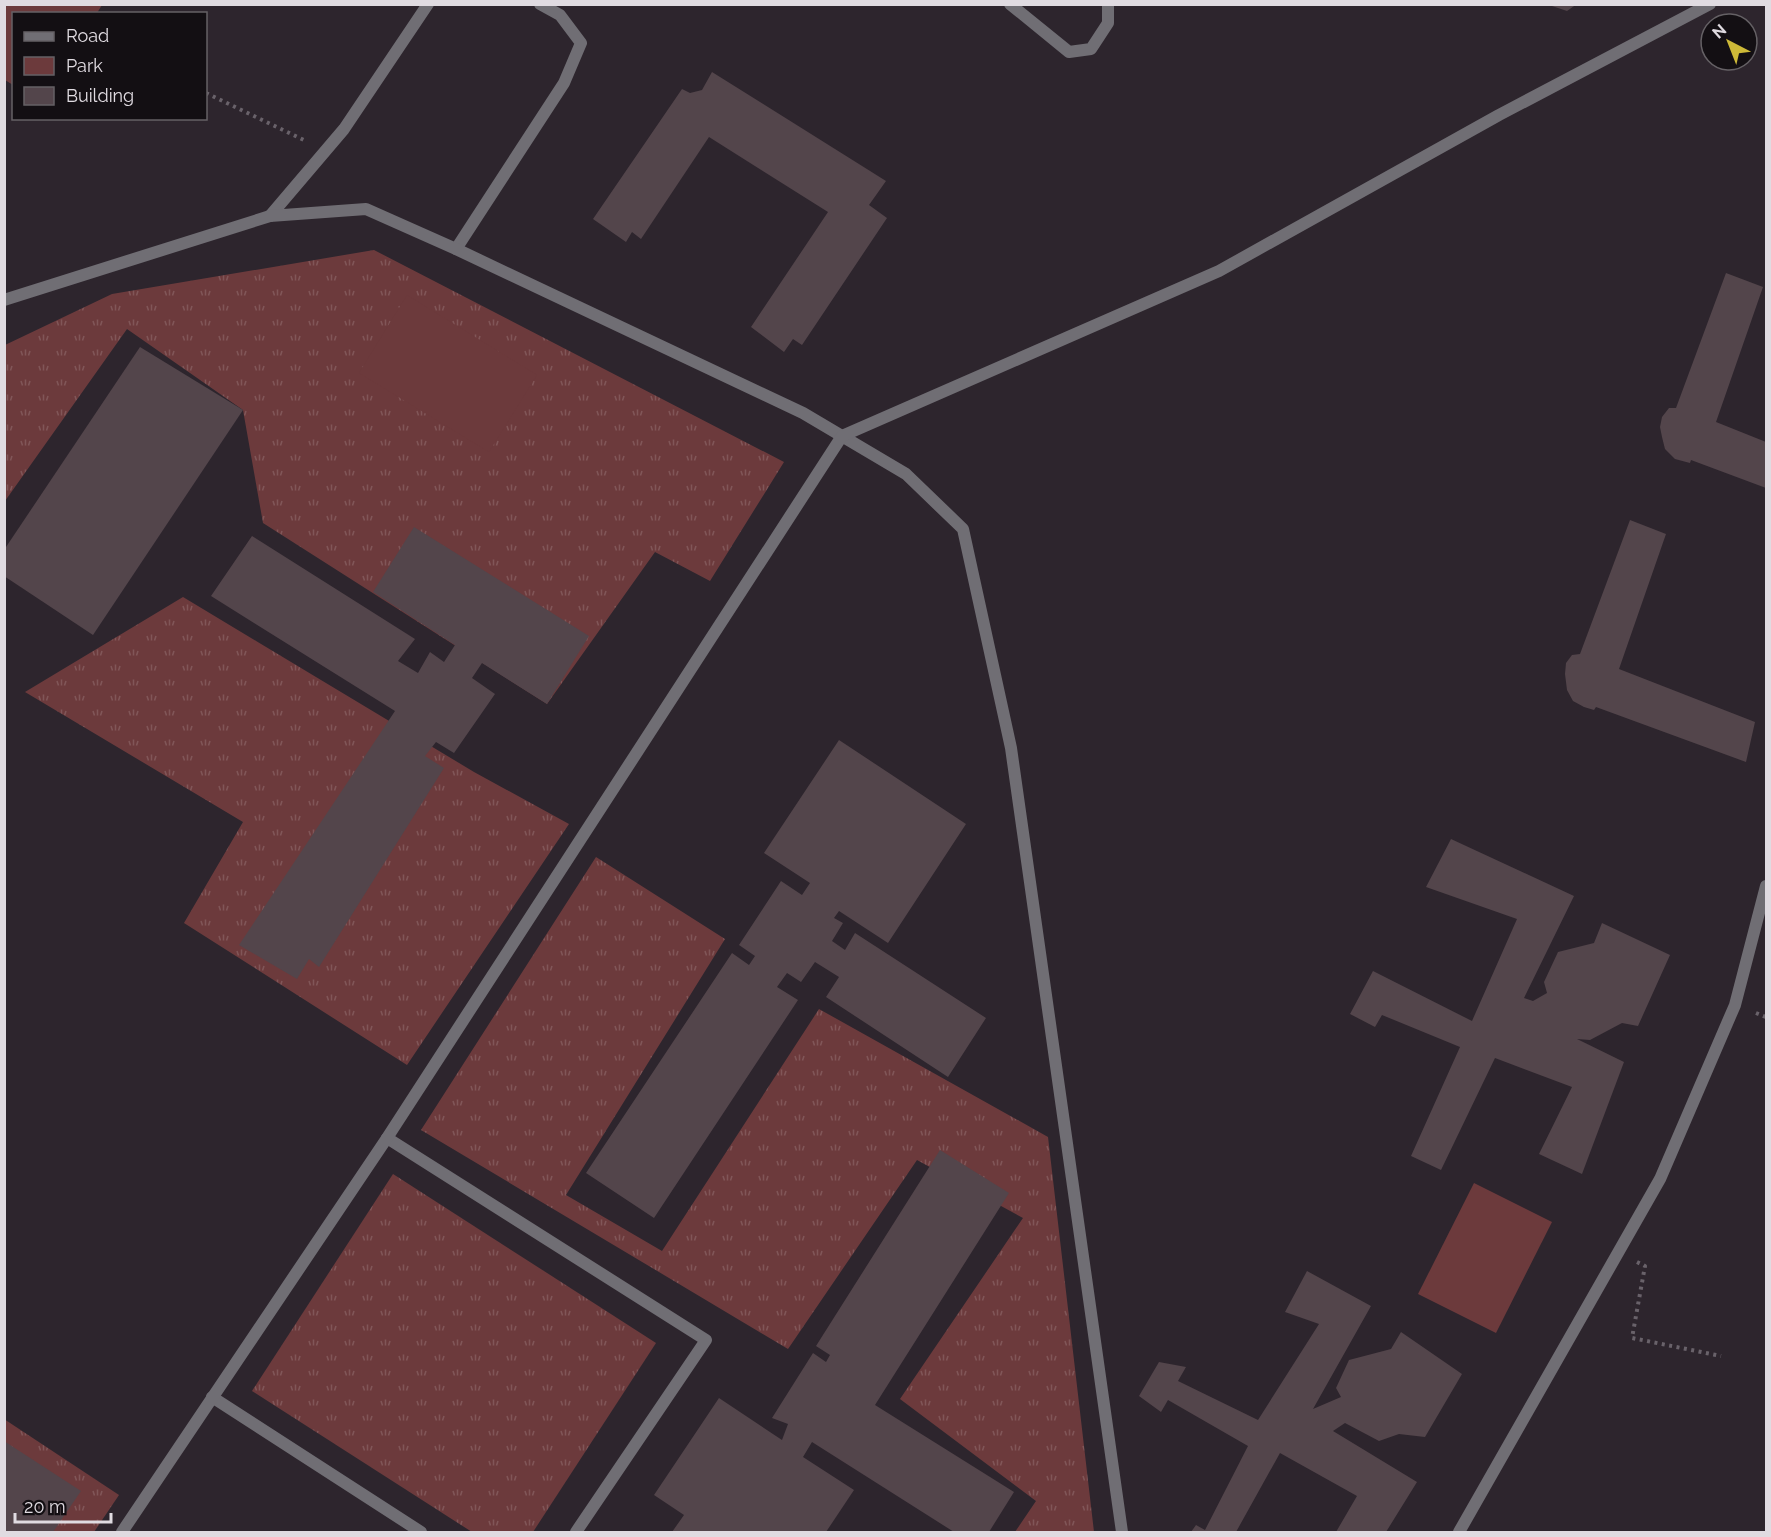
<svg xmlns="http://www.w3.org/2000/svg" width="1771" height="1537" font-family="Raleway,sans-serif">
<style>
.grass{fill:url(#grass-tufts)}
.park{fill:#6c3a3c}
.building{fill:#53454b}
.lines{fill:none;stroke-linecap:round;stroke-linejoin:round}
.path{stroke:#69626a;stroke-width:4;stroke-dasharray:3 4.5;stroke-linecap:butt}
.lane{stroke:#706e74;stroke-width:12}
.street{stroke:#706e74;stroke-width:12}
</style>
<defs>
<pattern id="grass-tufts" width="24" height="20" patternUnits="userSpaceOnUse" patternTransform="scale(1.5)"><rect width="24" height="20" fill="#6c3a3c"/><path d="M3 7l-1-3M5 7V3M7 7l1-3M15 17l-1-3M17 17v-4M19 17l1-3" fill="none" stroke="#815658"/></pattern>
</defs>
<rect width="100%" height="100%" fill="#2d252d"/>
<g class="grass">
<polygon points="374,250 784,462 710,581 655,552 547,704 263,523 243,410 127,329 5,501 5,345 112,294"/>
<polygon points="183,597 474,772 569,824 407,1065 184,923 243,822 25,692"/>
<polygon points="596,857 725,939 566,1195 662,1251 819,1009 1048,1137 1094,1532 1015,1532 1036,1501 900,1399 1023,1218 917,1160 788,1349 421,1130"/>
<polygon points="393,1174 656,1343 533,1532 472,1532 252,1391"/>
<polygon points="4,1419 119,1495 94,1532 5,1532"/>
</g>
<g class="park">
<polygon points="4,5 5,4 102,5 97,13 14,14 13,85 5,80"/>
<polygon points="407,295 537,375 489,452 359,373"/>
<polygon points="1474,1183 1552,1222 1496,1333 1418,1294"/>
</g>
<g class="building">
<polygon points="1546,4 1577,4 1567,11"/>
<polygon points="712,72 886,181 869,205 887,218 802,345 793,339 784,352 751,327 828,212 709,137 641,239 632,232 626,242 593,219 682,89 690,93 702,90"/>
<polygon points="1726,273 1763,287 1716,422 1766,442 1766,488 1691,460 1690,463 1675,459 1665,449 1662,437 1660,427 1662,417 1669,408 1676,408"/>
<polygon points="140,347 243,410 93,635 4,576 4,550"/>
<polygon points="1630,520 1666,534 1619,669 1755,722 1746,762 1596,707 1594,710 1584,707 1573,701 1567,690 1565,674 1566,663 1572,655 1580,654"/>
<polygon points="414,527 589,636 547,704 482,663 472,678 495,694 454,753 436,742 425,756 444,768 319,967 309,959 297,979 239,945 395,711 211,596 252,536 415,639 398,661 418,673 430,652 444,662 455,645 373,592"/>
<polygon points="839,740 966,824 888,943 839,911 834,918 843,923 832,941 845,950 855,933 986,1018 948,1077 826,997 839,977 815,962 801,982 787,973 777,987 798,1000 654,1218 586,1173 732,953 749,965 755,956 739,945 781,881 802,895 810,883 764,853"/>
<polygon points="1451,839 1574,896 1524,998 1533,1001 1547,993 1544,982 1558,952 1594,943 1602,923 1670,955 1638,1026 1622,1023 1590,1040 1577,1039 1624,1062 1582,1174 1539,1154 1572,1087 1495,1058 1441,1170 1411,1156 1460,1047 1382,1015 1375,1027 1350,1014 1373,971 1472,1021 1517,919 1426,887"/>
<polygon points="940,1150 1009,1193 875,1405 1014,1492 989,1532 954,1532 812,1442 803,1457 854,1490 826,1532 672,1532 684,1515 654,1495 719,1398 782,1440 788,1424 772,1418 813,1353 826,1362 830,1355 816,1346"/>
<polygon points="1307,1271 1371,1306 1313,1409 1341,1397 1336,1388 1349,1360 1391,1349 1401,1332 1462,1374 1425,1437 1399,1434 1379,1441 1345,1423 1333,1431 1417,1482 1386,1532 1336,1532 1357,1496 1280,1453 1236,1532 1191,1532 1196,1525 1205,1530 1248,1446 1168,1400 1161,1412 1139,1396 1159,1362 1186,1367 1178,1381 1258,1420 1319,1324 1285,1312"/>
<polygon points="4,1441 81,1491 53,1532 4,1532"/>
</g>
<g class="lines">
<g class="path">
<polyline points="206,93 306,141"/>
<polyline points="1756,1013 1766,1017"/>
<polyline points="1637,1262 1645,1266 1632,1338 1721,1356"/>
</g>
<g class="lane">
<polyline points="270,216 344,129 428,4"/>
<polyline points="456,249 564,83 581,43 560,15 540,4"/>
</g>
<g class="street">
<polyline points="1010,4 1069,52 1091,49 1108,23 1108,4"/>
<polyline points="4,300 270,216 366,209 456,249 803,413 906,474 963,529 1011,748 1122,1532"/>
<polyline points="387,1138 706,1340 576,1532"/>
<polyline points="212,1397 421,1532"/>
<polyline points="122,1532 387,1138 842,436 1219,271 1499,115 1710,4"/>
<polyline points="1459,1532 1660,1179 1735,1005 1766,886"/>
</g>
</g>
<rect width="1771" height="1537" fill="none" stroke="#e0dbe1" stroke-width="12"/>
<rect x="12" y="12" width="195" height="108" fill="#130f13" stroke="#656165" stroke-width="1.5"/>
<rect x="24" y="32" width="30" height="9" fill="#706e74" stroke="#656165" stroke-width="1.5"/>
<text x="66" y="42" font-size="18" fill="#e0dbe1">Road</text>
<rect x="24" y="57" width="30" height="18" fill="#6c3a3c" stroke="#656165" stroke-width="1.5"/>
<text x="66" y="72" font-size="18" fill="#e0dbe1">Park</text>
<rect x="24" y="87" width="30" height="18" fill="#53454b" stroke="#656165" stroke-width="1.5"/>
<text x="66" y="102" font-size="18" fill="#e0dbe1">Building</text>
<g transform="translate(1729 42) rotate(318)"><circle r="28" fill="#130f13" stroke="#656165" stroke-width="1.5"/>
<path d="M0-4.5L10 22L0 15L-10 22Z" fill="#cdb938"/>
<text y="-9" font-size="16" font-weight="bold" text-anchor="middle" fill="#e0dbe1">N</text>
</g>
<path d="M15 1513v9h96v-9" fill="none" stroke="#e0dbe1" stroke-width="3"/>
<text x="24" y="1513" font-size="18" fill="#e0dbe1" stroke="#130f13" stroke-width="4.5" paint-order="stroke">20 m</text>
</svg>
